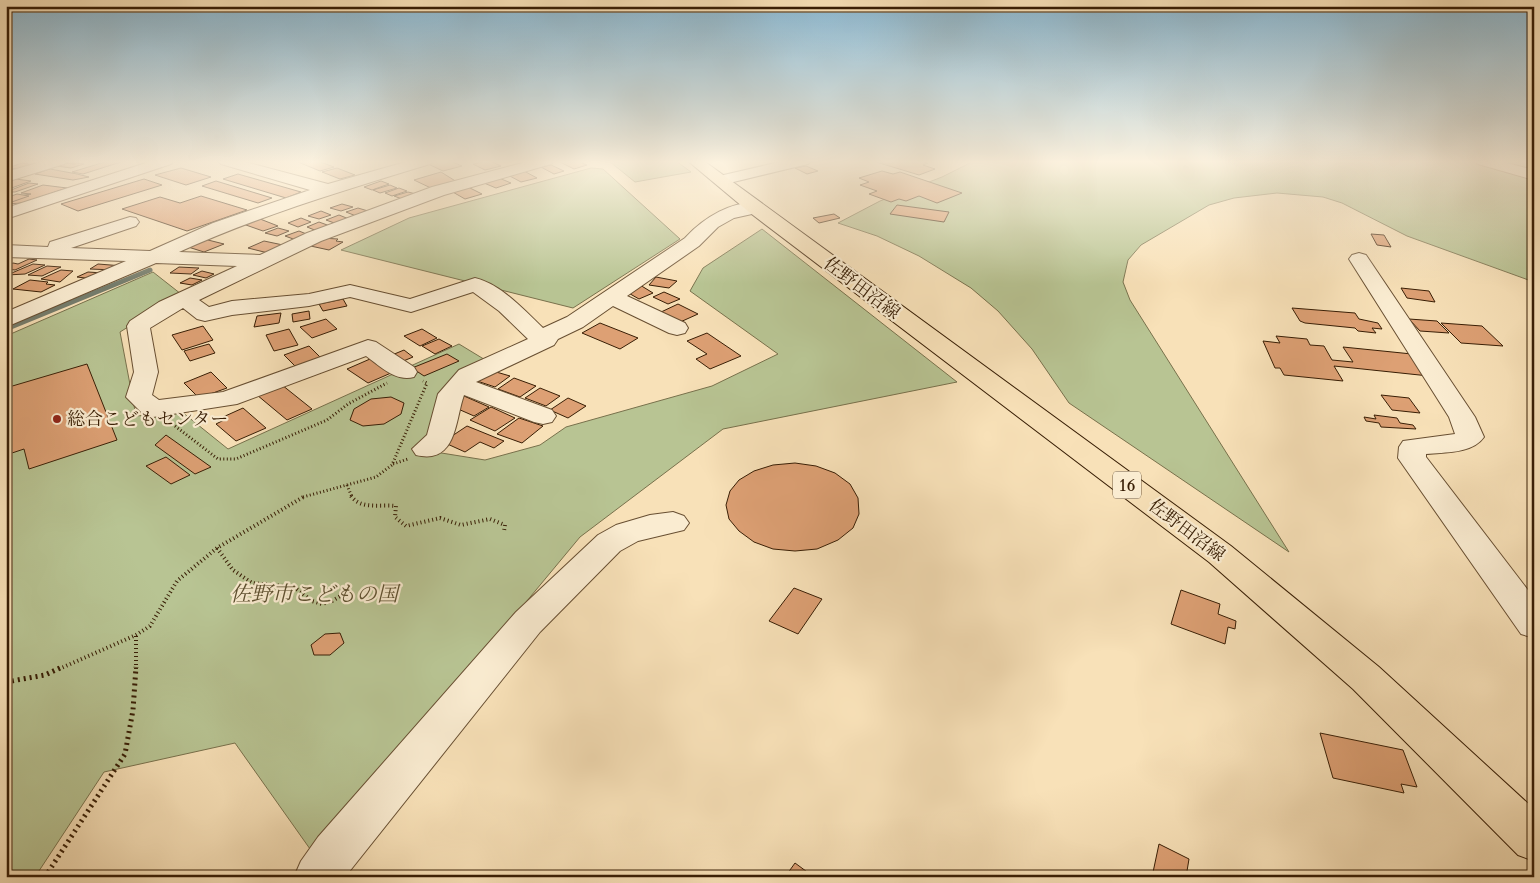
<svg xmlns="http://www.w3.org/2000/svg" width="1540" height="883" font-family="Cardo,'Noto Serif JP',serif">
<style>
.green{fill:#b8c493;stroke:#78714c}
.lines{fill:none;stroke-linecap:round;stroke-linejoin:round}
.stream{stroke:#757d6d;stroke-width:5}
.building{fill:#dda074;stroke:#381e05}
.minor-casing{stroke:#684f32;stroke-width:2}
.major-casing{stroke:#381e05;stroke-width:2}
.path-far2{stroke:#381e05;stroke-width:3;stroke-dasharray:1 2.5;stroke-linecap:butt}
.path-far1{stroke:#381e05;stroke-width:4;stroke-dasharray:1 3;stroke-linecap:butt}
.path{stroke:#381e05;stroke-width:5;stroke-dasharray:2 4;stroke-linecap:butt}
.minor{fill:#faecd1;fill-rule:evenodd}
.major{fill:#f8e1b8;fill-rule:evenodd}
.poi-dot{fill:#8f2418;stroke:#faecd1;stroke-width:2}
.labels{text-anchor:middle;stroke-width:4.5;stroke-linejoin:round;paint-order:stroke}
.shield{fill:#faecd1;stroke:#725c42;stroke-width:1}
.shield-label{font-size:16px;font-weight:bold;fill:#381e05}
.street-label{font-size:18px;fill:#381e05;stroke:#faecd1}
.poi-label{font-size:18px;fill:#381e05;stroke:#faecd1;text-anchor:start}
.near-park-label{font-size:21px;font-style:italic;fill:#5e5030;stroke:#faecd1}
</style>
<rect width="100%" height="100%" fill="#f8e1b8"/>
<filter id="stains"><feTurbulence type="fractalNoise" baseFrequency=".004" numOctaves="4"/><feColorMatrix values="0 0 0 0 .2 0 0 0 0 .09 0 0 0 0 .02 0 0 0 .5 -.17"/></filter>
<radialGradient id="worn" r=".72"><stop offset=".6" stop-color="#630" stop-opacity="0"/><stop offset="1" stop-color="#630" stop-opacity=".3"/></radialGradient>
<g class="green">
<polygon points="609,161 676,161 691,172 635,182"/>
<polygon points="974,161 1534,161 1534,282 1407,236 1342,203 1323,197 1277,193 1234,198 1209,205 1141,245 1128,260 1123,282 1130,300 1289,552 1069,403 1032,349 998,311 971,288 919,256 877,236 838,223 880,201 942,177"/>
<polygon points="591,168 603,169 680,239 573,308 341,250 409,218"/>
<polygon points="762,229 957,382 723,429 580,537 315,856 235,743 104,772 35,877 6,877 6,336 153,272 181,294 120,332 136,416 182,412 228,449 459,344 487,361 461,376 429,451 485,460 540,445 566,427 712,386 778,354 690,291 703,268"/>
</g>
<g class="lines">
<polyline class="stream" points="6,329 150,270"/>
</g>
<g class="building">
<polygon points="108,161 124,161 83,174 72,172"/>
<polygon points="303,161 318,161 334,167 320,171 298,162"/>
<polygon points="434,161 450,161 462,166 443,171 426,163"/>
<polygon points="490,161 501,166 485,170 473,164"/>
<polygon points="558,161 577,161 587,165 574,169"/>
<polygon points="873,161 919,161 928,163 923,165 935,169 919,175"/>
<polygon points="70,162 84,164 71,168 57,166 65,163 76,164 67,163"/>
<polygon points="22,163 33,165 21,169 8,168"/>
<polygon points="551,165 564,171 554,174 541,167"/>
<polygon points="806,166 818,171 807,174 795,168"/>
<polygon points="181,168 211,177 186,185 155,175"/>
<polygon points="337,168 355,175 340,179 322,172"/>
<polygon points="50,169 77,174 89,177 73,180 35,174"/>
<polygon points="524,171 537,178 521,182 508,175"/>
<polygon points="882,171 893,174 900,172 962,193 937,203 919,196 906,201 899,199 891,202 869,194 877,191 860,185 869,182 859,178"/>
<polygon points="441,172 457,182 433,189 414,180"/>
<polygon points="238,174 301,192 286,198 223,179"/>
<polygon points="8,178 31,181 6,190 6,179"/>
<polygon points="499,178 511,183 496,188 484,183"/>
<polygon points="144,179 162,185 78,211 61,204"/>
<polygon points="216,181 272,198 258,203 202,186"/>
<polygon points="381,181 389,184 372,190 364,187"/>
<polygon points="29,183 38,184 15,192 6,192"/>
<polygon points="43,185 67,188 22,203 6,204 6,198 31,194 21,193"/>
<polygon points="390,185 397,188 380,193 373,190"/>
<polygon points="468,187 482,194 465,199 451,191"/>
<polygon points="399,188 407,191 392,196 385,193"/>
<polygon points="408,192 416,194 402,199 394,196"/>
<polygon points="17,194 29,196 6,204 6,198"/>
<polygon points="201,196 247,210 187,231 122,209 160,197 180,203"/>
<polygon points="342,204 353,207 341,211 330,208"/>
<polygon points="897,205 949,212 944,222 890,214"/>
<polygon points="358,208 368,211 356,216 346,212"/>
<polygon points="321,211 331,215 319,219 308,216"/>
<polygon points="834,214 840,218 819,223 813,218"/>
<polygon points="339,215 349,219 337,224 326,220"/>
<polygon points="255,217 278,226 263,231 243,224"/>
<polygon points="301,218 311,222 298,227 288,223"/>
<polygon points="319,222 330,226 317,231 307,227"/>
<polygon points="278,228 289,231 277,236 265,233"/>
<polygon points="299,231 309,235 296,240 285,236"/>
<polygon points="1371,234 1384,235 1391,247 1377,245"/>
<polygon points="321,238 338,239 336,241 343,242 329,250 306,245"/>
<polygon points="204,239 224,244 204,252 185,246"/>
<polygon points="264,241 283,245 268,253 248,248"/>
<polygon points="29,259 37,260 15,270 6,269 6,266 13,263 18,264"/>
<polygon points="33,264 45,265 25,274 7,275"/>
<polygon points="98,264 123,266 115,270 90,269"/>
<polygon points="47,266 61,267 42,276 28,275"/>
<polygon points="179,267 199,268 191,274 170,273"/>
<polygon points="61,270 73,271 60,282 41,279"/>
<polygon points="202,271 214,274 206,278 193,275"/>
<polygon points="88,272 103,273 93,279 77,277"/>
<polygon points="656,277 677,281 669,288 649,285"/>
<polygon points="190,278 202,280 192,285 180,283"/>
<polygon points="30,280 48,282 46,284 55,285 41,292 13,289"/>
<polygon points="640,285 653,293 639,299 625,291"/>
<polygon points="1401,288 1429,291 1435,302 1407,298"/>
<polygon points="664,292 680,299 668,304 653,297"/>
<polygon points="343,299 347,306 323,311 319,304"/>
<polygon points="678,304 698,314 678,323 659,313"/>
<polygon points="1292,308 1355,313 1359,319 1378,323 1382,329 1372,328 1376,333 1358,331 1355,328 1305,323 1300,321"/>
<polygon points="309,311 310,319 293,322 292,314"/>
<polygon points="281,313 279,323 254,327 257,316"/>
<polygon points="326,319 337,329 312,338 300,327"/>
<polygon points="1409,319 1437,321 1449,333 1420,331"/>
<polygon points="600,323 638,338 620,349 582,333"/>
<polygon points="1441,323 1482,326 1503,346 1461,343"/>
<polygon points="203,326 213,340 182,350 172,335"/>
<polygon points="289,329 298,345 274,351 266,335"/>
<polygon points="422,329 437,338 420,346 404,336"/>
<polygon points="707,333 741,356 710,369 696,359 707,354 687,341"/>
<polygon points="1276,336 1307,339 1310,345 1324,346 1332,360 1353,362 1343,347 1412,354 1429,376 1334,366 1343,381 1284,375 1280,368 1275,368 1263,341 1280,343"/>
<polygon points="439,339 452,346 435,354 422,346"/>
<polygon points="209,344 215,353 190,361 184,351"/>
<polygon points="309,346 322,359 297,368 284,355"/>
<polygon points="404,350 413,357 401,362 392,355"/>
<polygon points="447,354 459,361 424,376 412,368"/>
<polygon points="370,359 391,373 368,383 347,369"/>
<polygon points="87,364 117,440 29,469 24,449 6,455 6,397 11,394 9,387"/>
<polygon points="486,369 510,376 495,387 471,379"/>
<polygon points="211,372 227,388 199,398 184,383"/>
<polygon points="514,378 536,386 520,397 498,389"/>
<polygon points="282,385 312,409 287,420 257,395"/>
<polygon points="540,388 560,396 546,406 525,398"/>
<polygon points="1381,395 1409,398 1420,413 1392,410"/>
<polygon points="464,396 489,407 474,416 449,405"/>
<polygon points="391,397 404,403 401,414 384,424 363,426 350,420 354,409 371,399"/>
<polygon points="568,398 586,406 568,418 550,410"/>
<polygon points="491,407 515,418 495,431 470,420"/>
<polygon points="243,408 266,428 236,441 216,424 226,419 223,417"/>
<polygon points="1374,415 1397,418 1400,423 1413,425 1416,429 1381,427 1379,423 1366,421 1364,417 1376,419"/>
<polygon points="519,418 543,426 522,443 497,434"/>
<polygon points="467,426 504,441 494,448 480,442 465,452 443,442"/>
<polygon points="166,435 211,467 195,474 155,445"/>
<polygon points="166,457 190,475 171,484 146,466"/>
<polygon points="795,463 816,466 835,473 850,484 858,498 859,514 853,528 838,540 817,549 795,551 773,549 754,542 739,531 729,519 726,505 730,491 739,480 754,471 773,465"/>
<polygon points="794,588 822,599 798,634 769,621"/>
<polygon points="1181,590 1220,604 1218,614 1236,621 1235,629 1228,627 1225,644 1171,624"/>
<polygon points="340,633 344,643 330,655 314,655 311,645 325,634"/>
<polygon points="1320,733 1403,750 1417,787 1401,784 1404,793 1333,778"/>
<polygon points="1159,844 1189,859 1186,877 1152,877"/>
<polygon points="795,863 814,877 785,877"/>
</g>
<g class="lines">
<g class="minor-casing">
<g id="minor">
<polygon points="44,161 67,161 64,164 6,182 6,172"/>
<polygon points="152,161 174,161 171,164 6,219 6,208"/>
<path d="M218,161H242L328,184L409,161H433L430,164C345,190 261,215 179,252L260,255L307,233L432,187L530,161H554L551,164L444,195L321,241L199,300L209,307L232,301L309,294L350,285L410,299L475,278C501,284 524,310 543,328L567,317L685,238C702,219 734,198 761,204L764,208L761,212L734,218L718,227L699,246L627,296L685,323L688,328L685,333L677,335L669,333L613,306L583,327L558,339L554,345L476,382L552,410L556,416L552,422L543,424L534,422L464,395C455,420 457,465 416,455L412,449L427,435L438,394L459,370L528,339L499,311L473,292L411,312L350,297L309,306L232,315L205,321L197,319L183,308L150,328L158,372L152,395L159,400L223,392L368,340L376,342L414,367L417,372L414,377C395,382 380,366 366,356L237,404L153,417L144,415L126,397L134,372L127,326L130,321L159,302L237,266L156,263L6,327V312L126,261L6,257V245L48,247L50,242L130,217L136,218L139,222L136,226L71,248L150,251L213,223L310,190L221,164Z"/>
<polygon points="784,161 811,161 808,164 721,185 713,180 715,177"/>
<polygon points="1475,161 1499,161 1534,170 1534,180 1478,164"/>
<path d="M1359,253L1366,255L1475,417L1484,437C1472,454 1445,452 1426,454V457L1534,598V638L1521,634L1398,458L1399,447L1403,441L1455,434L1449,417L1349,259L1352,255Z"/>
<polygon points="673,512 684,516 689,523 684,530 638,541 620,551 540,632 345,877 294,877 301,861 318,837 516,612 598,535 616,525 650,515"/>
</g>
</g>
<g class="major-casing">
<polygon id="major" points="688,161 704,161 1231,546 1379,667 1534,809 1534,861 1518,855 1353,689 1209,562 749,212"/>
</g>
<g class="path-far2">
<polyline points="175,426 218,459 236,459 327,420 348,404 387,383"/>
<polyline points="393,464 408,459"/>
<polyline points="347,485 352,497"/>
<polyline points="303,497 376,477 392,465 427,383 423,381"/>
</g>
<g class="path-far1">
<path d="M351,496C361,510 381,504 396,506L395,517L406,526L440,518L461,525L490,519L505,525L504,531"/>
<polyline points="217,548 233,570 252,583 294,587 312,601 322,604 332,601 351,590"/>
<polyline points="59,669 136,635 150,626 177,581 217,548 305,496"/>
<polyline points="136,669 136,635"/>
</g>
<g class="path">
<polyline points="6,682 45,675 62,667"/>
<polyline points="45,877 125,754 133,710 136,667"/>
</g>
<use href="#minor" class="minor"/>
<use href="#major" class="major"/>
</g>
<linearGradient id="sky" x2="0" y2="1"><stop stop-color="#8ab8d2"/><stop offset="0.57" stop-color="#fcf2df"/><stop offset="1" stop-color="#fcf2df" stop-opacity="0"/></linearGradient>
<rect width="1540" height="284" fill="url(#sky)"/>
<circle class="poi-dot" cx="57" cy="419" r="5"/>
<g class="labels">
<rect class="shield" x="1113" y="471.5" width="28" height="27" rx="4"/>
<g class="shield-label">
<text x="1127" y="491">16</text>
</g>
<g class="street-label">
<text transform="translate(862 288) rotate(37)" y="6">佐野田沼線</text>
<text transform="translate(1187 530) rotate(37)" y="6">佐野田沼線</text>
</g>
<g class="poi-label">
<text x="67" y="425">総合こどもセンター</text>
</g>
<g class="near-park-label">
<text x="314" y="601">佐野市こどもの国</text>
</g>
</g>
<rect width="1540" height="883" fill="none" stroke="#f8e1b8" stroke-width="25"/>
<rect x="8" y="8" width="1525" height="868" fill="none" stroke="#381e05" stroke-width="2.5"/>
<rect x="12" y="12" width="1515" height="858" fill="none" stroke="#381e05"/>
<rect width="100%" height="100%" filter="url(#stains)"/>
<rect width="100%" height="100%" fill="url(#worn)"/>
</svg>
